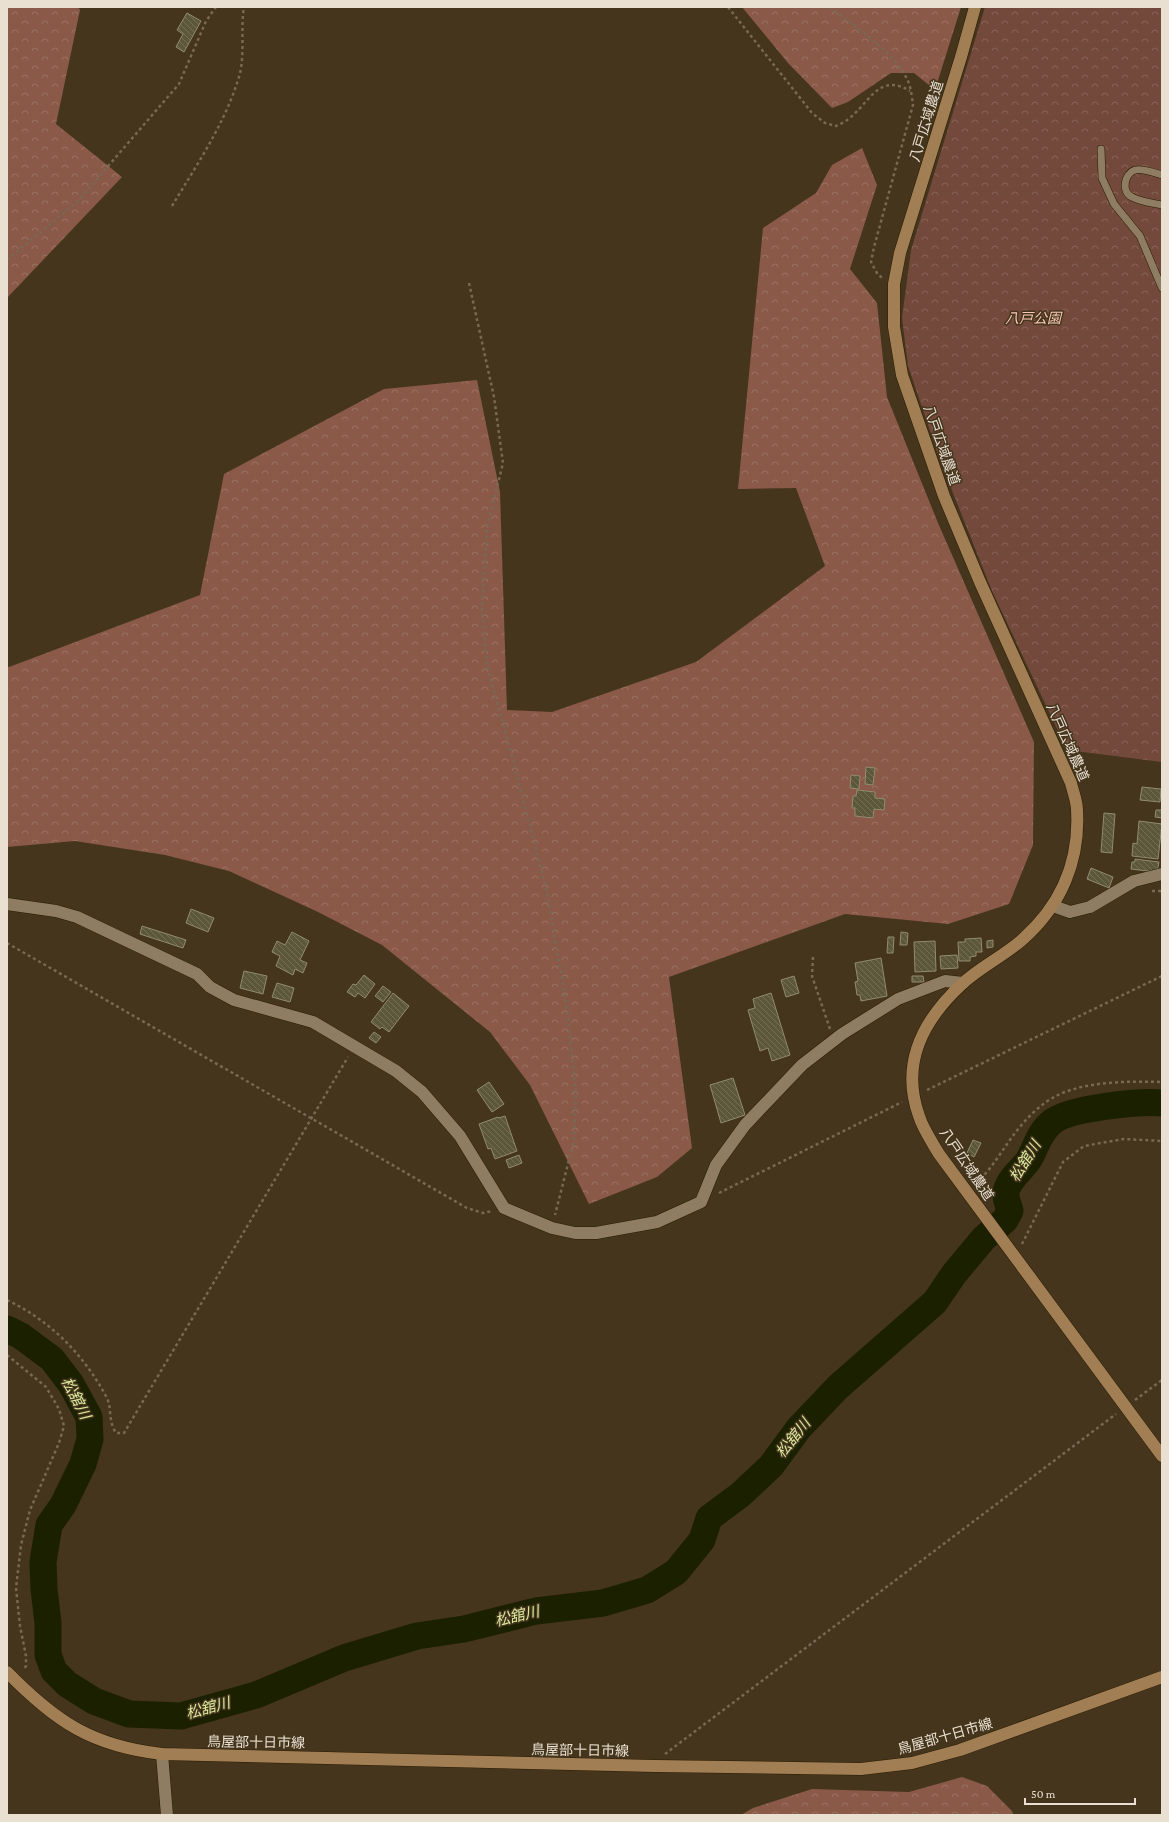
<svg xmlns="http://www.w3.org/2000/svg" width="1169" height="1822" font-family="'Crimson Pro','Noto Sans JP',serif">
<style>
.forest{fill:url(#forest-crowns)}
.park{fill:url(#park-crowns)}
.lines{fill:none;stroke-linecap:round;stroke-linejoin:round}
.river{stroke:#1b2000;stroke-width:27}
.building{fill:url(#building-back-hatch);stroke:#928c6e}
.lane-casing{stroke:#2a1c04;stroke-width:8}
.street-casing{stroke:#2a1c04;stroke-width:13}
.secondary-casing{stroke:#2a1c04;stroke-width:13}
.path{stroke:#776953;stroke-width:2.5;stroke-dasharray:3 3;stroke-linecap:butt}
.lane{stroke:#8e7d62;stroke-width:7}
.street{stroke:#8e7d62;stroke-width:12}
.secondary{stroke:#a27e54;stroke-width:12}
.labels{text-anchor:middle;stroke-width:3;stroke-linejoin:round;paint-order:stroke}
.street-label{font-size:14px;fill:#eae0d2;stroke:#44351c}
.park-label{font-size:14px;font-style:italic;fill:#f9c9b8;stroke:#44351c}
.water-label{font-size:15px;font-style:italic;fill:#dceb9e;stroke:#44351c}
</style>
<defs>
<pattern id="forest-crowns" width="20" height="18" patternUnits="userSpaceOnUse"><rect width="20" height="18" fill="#8a5948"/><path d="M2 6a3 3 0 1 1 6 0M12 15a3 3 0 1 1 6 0" fill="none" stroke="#9b7162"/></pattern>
<pattern id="park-crowns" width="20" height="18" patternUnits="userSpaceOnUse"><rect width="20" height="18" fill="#72493a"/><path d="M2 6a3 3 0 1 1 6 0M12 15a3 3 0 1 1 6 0" fill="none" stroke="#866356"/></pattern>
<pattern id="building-back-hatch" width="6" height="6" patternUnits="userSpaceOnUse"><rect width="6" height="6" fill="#5c563a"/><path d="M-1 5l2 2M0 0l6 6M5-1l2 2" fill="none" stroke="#746e56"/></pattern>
</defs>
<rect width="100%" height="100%" fill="#44351c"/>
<g class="forest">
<polygon points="7,7 78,7 80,10 56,124 122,177 7,298"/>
<polygon points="742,7 961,7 935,90 914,73 891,73 848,102 832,108 788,63"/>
<polygon points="862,148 877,185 850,269 877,303 887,397 938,523 1034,742 1033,845 1009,904 948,924 845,914 669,977 692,1148 657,1177 589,1204 530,1085 490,1032 382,945 318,912 229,871 165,855 75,841 7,847 7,666 9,667 200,595 224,474 384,389 477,380 500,492 507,710 552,712 696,662 825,566 796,488 738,489 763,228 816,193 832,165"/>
<polygon points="962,1777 987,1786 1012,1811 1013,1815 741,1815 753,1808 812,1789 909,1792"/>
</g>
<polygon class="park" points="985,7 1162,7 1162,762 1067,750 992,591 941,463 908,366 902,318 911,250"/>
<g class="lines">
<path class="river" d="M7,1329L21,1336L52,1359L71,1384L89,1417L90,1439L83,1464L63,1505L49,1525L43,1562L44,1589L48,1623V1655L54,1671L67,1684L94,1701L129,1714L181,1716L256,1695L344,1658L417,1636L464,1629L536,1611L603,1603L647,1590L676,1572L702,1540L709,1518L740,1495L771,1466L799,1428L838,1387L935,1302L954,1274L984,1238L1005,1220L1010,1211C1009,1206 1005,1198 1006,1193C1007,1181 1021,1170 1028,1161C1036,1148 1039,1132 1052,1122C1069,1108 1139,1101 1162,1103"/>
</g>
<g class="building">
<polygon points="187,13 201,21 184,52 176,47 183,34 177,30"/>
<polygon points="866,767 875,768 873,785 865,784"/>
<polygon points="851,775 860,776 859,789 850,788"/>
<polygon points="1142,787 1161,789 1160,802 1140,800"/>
<polygon points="857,790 875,792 875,798 885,799 884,810 874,809 873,818 855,816 855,808 852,808 853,796 856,796"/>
<polygon points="1156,810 1162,810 1162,818 1155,817"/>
<polygon points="1104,813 1115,814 1112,853 1101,852"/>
<polygon points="1139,821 1162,824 1158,859 1132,856 1133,843 1137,844"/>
<polygon points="1135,859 1159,862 1157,872 1131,869 1132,862 1135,862"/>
<polygon points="1091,868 1113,877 1109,888 1087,879"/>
<polygon points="191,909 214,918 208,932 186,923"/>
<polygon points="142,926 186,940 183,948 140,934"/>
<polygon points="292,932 309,941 300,960 307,963 303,973 295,969 293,975 276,966 280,956 272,952 277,941 285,945"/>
<polygon points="901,932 908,933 907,945 900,945"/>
<polygon points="888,937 894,937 893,953 887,953"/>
<polygon points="981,938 982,952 976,952 976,956 970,957 970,961 959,961 958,942 965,942 965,939"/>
<polygon points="993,940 993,947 987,948 987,941"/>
<polygon points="935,941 936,971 915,972 914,942"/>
<polygon points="957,955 958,968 941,969 940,956"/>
<polygon points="881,958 887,996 861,1001 860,995 857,995 855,982 858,981 855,963"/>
<polygon points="244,971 267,976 263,994 240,988"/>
<polygon points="364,975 375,984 365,998 358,993 355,997 347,992 353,984 356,985"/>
<polygon points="794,976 799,993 786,997 781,980"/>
<polygon points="912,976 923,976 924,982 912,982"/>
<polygon points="277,983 294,988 290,1002 272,997"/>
<polygon points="383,986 391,992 383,1002 375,996"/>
<polygon points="393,993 409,1006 389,1032 382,1027 380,1029 371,1022"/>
<polygon points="771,993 790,1055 772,1061 768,1048 760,1051 748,1010 755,1008 753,999"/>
<polygon points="374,1032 381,1037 376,1043 369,1038"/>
<polygon points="733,1078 745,1115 721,1123 710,1085"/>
<polygon points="489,1082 504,1104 492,1112 477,1090"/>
<polygon points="505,1116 517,1151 495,1159 491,1148 488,1149 479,1124 498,1117 499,1118"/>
<polygon points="973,1140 981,1143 974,1157 967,1153"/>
<polygon points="519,1155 522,1163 509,1168 506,1160"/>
</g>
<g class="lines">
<g class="lane-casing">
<g id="lane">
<polyline points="1101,149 1102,178 1114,204 1140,236 1162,288"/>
<path d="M1162,175C1155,173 1142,168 1135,170C1124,174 1121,192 1132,197C1141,202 1153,203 1162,205"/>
</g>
</g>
<g class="street-casing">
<g id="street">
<polyline points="7,904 56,911 77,917 197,974 210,987 234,1000 313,1022 396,1071 422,1092 460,1136 504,1208 552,1228 575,1233 596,1233 657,1222 701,1202 716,1165 745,1125 802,1065 842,1034 898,999 945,981 963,983"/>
<polyline points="1053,906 1070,912 1090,907 1134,881 1162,874"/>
<polyline points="162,1754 167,1815"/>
</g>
</g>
<g class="secondary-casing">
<g id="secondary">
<path d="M975,7L961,57L900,253L894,284V327L902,375L944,496L980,582L1071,783C1073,792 1077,801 1077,810C1080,861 1061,905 1023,939C1004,956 980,967 962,984C923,1020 900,1063 919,1116C923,1129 932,1142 939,1154L1162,1456"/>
<path d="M7,1672C56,1722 92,1746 162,1754L655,1766L861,1769L912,1763L960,1750L1162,1677"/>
</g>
</g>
<g class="path">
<path d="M728,7L812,113L825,123L836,126C839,124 844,123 847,120C868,106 878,71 910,91"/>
<path d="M830,7C855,27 894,51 908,81C911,88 912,97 913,105L874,247L871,262L878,275L883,278"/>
<path d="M172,206C196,166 224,125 238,80C246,57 240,31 244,7"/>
<polyline points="7,260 78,201 179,84 206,21 216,7"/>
<polyline points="469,283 494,397 503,463 487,528 482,608 487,667 513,759 548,897 568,1016 576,1095 574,1140 555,1215"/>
<polyline points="1152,891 1162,891"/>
<polyline points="7,943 467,1208 483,1213 492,1211"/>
<polyline points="813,957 812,976 830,1029"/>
<polyline points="927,1090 1162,976"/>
<path d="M976,1183C992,1169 1002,1150 1015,1133C1026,1119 1040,1104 1056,1096C1085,1081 1130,1081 1162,1082"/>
<polyline points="719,1193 902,1102"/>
<polyline points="1022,1244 1063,1162 1084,1146 1124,1139 1162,1141"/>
<path d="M7,1300C51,1321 84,1355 107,1398C112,1409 108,1421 116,1433H124L348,1057"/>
<polyline points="7,1355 46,1387 59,1409 64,1426 59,1443 30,1510 21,1545 16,1588 20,1626 26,1656 26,1666 23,1670"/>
<polyline points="1135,1400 1162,1380"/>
<polyline points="665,1754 1116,1414"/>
</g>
<use href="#lane" class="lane"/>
<use href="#street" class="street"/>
<use href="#secondary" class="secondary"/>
</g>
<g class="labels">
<g class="street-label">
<text transform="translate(926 121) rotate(-73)" y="5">八戸広域農道</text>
<text transform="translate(942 445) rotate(71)" y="5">八戸広域農道</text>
<text transform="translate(1068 742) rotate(66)" y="5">八戸広域農道</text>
<text transform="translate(967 1164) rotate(56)" y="5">八戸広域農道</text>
<text transform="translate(945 1736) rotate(-16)" y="5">鳥屋部十日市線</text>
<text transform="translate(256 1742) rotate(1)" y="5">鳥屋部十日市線</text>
<text transform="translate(580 1750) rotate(1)" y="5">鳥屋部十日市線</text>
</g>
<g class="park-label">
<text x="1033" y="323">八戸公園</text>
</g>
<g class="water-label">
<text transform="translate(1025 1161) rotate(-58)" y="5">松舘川</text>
<text transform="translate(76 1398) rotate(63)" y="5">松舘川</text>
<text transform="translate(793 1438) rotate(-51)" y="5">松舘川</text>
<text transform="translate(517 1616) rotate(-13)" y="5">松舘川</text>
<text transform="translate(208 1708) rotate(-15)" y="5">松舘川</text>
</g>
</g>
<rect width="1169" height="1822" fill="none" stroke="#eae0d2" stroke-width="16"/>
<path d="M1025 1798v6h110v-6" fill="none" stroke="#eae0d2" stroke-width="2"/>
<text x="1031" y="1798" font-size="12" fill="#eae0d2" stroke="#44351c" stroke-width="3" paint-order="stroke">50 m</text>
</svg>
